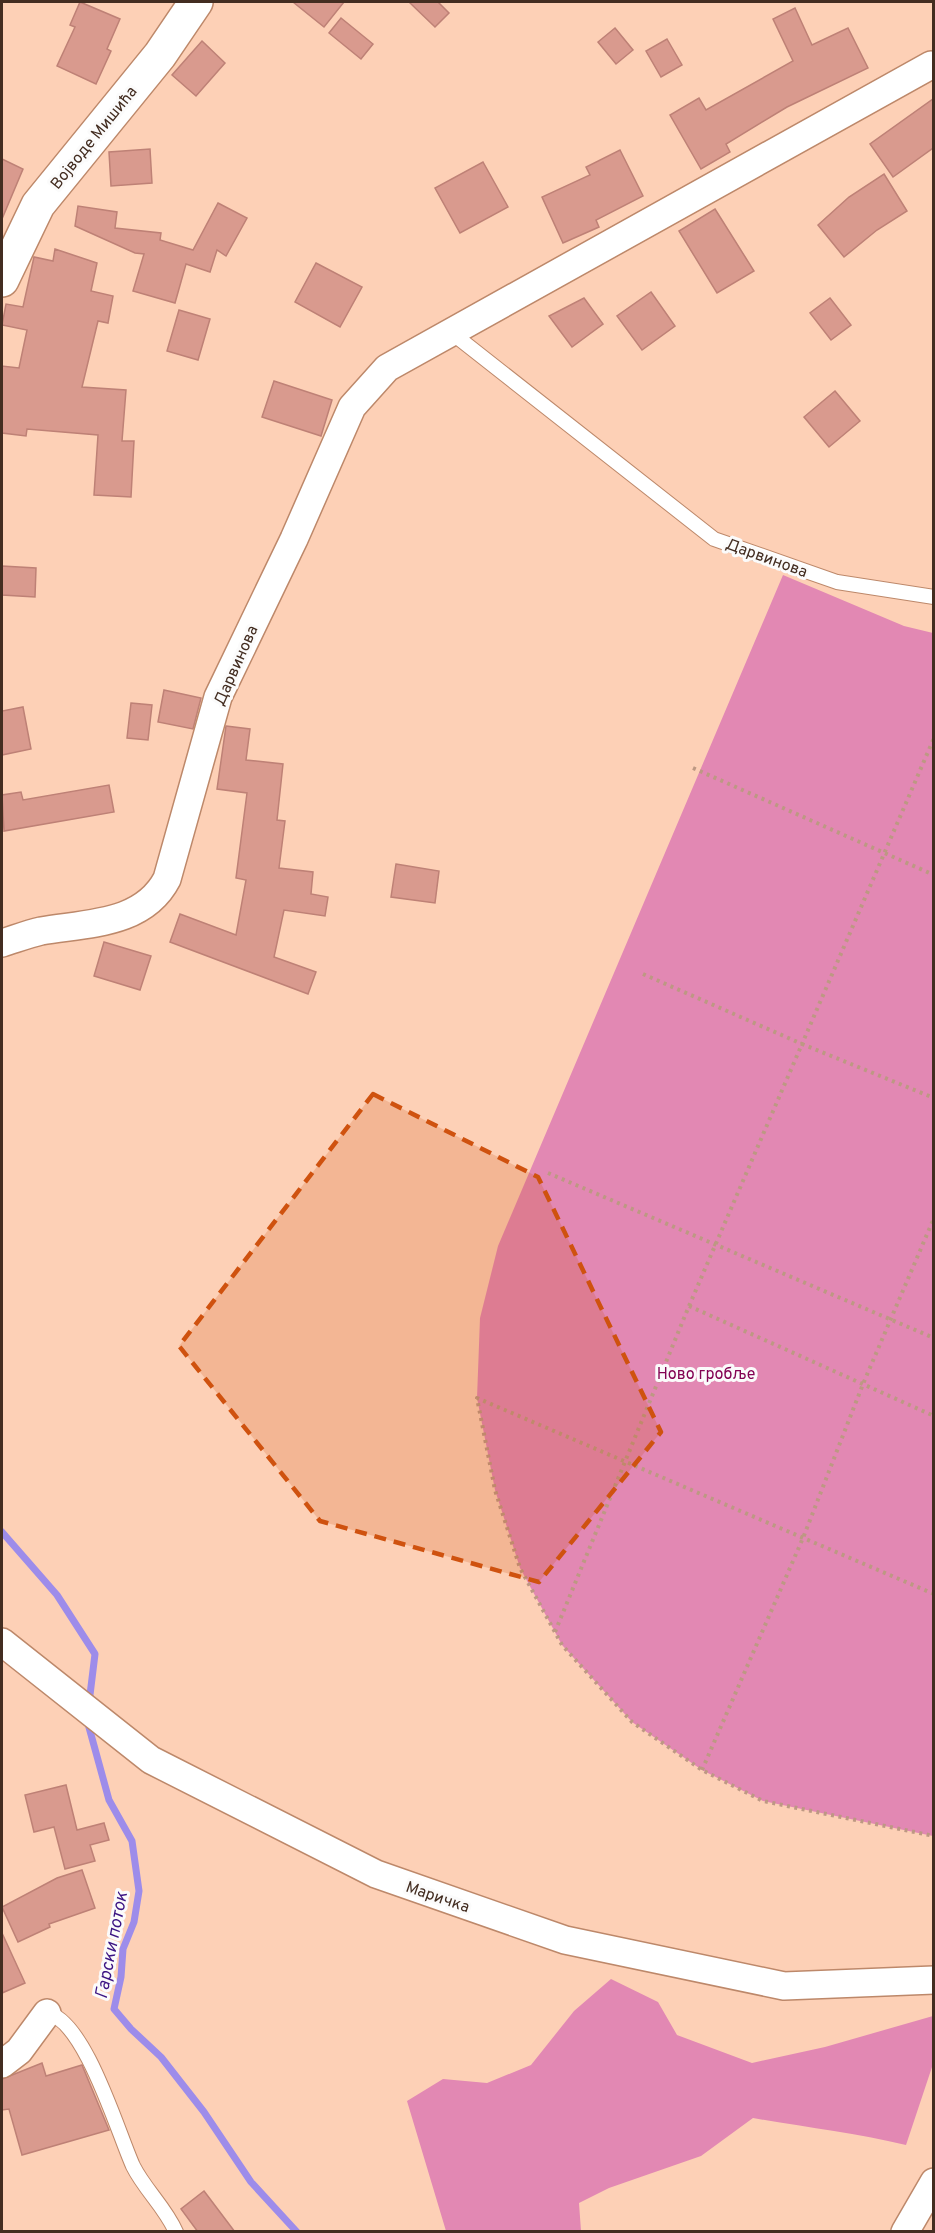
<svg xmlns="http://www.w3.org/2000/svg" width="935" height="2233" font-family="Overpass,sans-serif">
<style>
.green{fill:#e288b3}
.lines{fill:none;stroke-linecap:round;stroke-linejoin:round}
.stream{stroke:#9d8cea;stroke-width:7}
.building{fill:#d99a8e;stroke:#be8176;stroke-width:1.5}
.service-casing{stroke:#bd886a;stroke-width:16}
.minor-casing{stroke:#bd886a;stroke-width:30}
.tertiary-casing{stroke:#bd886a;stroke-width:36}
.path{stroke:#bd9883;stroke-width:4;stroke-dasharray:3 4.5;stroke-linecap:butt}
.service{stroke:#fff;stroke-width:14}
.minor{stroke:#fff;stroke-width:27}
.tertiary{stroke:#fff;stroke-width:33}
.marked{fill:#cf520f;fill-opacity:0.2;stroke:#cf520f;stroke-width:4.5;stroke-dasharray:12 8;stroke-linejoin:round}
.labels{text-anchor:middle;stroke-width:6;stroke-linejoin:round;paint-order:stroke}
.street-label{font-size:16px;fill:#432d21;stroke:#fbfbfb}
.park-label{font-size:16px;fill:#830353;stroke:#fbfbfb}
.water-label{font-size:18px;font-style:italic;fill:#3c1483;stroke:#fbfbfb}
</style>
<rect width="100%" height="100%" fill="#fdd0b6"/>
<g class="green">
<polygon points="783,575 904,626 933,633 933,1836 763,1801 702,1770 632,1722 562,1645 520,1568 495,1490 477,1398 480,1318 498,1246"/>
<path d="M611,1979L658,2002L677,2035L752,2063L825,2047L933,2016V2064L906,2145C855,2133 804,2127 753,2118L701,2156L609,2188L579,2203L581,2231H446L407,2101L443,2079L487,2083L531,2065L574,2011Z"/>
</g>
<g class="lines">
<g class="stream">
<polyline points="2,1532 57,1595 95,1654 89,1703"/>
<polyline points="87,1720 109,1800 132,1841 139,1891 134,1922 123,1949 121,1977 114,2009 131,2029 161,2057 204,2112 251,2182 297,2232"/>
</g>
</g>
<g class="building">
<polygon points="80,2 120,19 107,49 111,51 96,84 57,66 75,27 70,25"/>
<polygon points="293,2 344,2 324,27"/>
<polygon points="409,2 438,2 449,13 435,27"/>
<polygon points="795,8 812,45 848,28 868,68 787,107 726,144 730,152 701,169 670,115 699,98 706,110 793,61 773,19"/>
<polygon points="341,18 373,44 361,59 329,33"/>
<polygon points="615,28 633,50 616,64 598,42"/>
<polygon points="667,39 682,65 661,77 646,51"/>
<polygon points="202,41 225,63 196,96 172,75"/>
<polygon points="933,99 933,148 893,177 870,144"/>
<polygon points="150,149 152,183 111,186 109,152"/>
<polygon points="620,150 643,196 596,220 599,227 563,243 542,197 590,175 586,167"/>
<polygon points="2,159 23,169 2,219"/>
<polygon points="483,162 508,207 460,233 435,188"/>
<polygon points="884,174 907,211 877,230 844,257 818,225 849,197"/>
<polygon points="218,203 247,218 226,256 217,250 210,272 186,264 175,303 133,291 144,254 135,253 75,226 78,206 117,212 115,228 161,233 160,240 193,250"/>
<polygon points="715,209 754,271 717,293 679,231"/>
<polygon points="55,249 97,263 91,291 113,296 108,323 98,321 82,387 126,390 122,441 134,441 131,497 94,495 98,435 27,429 26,436 2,433 2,366 19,368 27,330 2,325 6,304 23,307 34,257 53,261"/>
<polygon points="316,263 362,287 340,327 295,302"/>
<polygon points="651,292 675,326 642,350 617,316"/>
<polygon points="584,298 603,324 572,347 549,316"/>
<polygon points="830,298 851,325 831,340 810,313"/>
<polygon points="179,310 210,319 198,360 167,351"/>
<polygon points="274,381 332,400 321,436 262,417"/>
<polygon points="835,391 860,421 829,447 804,417"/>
<polygon points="2,566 36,568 35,597 2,595"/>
<polygon points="164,690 201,698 193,729 158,722"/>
<polygon points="131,703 152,705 148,740 127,738"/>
<polygon points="23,707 31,749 2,755 2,711"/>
<polygon points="226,726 250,729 246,760 283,764 277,820 285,821 279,868 313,872 311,894 328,897 325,916 284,910 274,957 316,972 308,994 170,942 180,914 236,935 246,880 236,878 247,793 217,789"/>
<polygon points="109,785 114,812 4,831 2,795 21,792 23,800"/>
<polygon points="396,864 439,871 435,903 391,897"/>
<polygon points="104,942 151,956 140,990 94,976"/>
<polygon points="66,1785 77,1830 104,1823 109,1840 90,1845 95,1861 65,1869 54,1827 34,1832 25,1795"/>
<polygon points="82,1870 95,1908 49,1924 50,1927 18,1942 2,1907 57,1878"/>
<polygon points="2,1933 25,1983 2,1993"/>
<polygon points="42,2063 46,2076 82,2065 109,2130 22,2155 9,2109 2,2110 2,2079"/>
<polygon points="204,2191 235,2232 198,2232 181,2209"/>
</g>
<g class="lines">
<g class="service-casing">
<g id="service">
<polyline points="452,333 714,539 837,582 934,597"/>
<path d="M47,2013C85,2020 118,2133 133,2166C145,2190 165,2207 176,2232"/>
</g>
</g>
<g class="minor-casing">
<g id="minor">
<path d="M2,943C15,939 28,934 41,931C87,923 143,925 167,879L218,697L294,539L352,407L387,368L931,65"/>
<polyline points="2,1642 151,1760 376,1874 565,1940 784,1986 934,1980"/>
<polyline points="2,2064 19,2051 47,2013"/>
<polyline points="905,2232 934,2182"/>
</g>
</g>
<g class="tertiary-casing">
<polyline id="tertiary" points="2,280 38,205 160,55 196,2"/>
</g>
<g class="path">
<polyline points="693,768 934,875"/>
<polyline points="643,974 802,1044 934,738"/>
<polyline points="548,1173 934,1338"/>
<polyline points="689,1306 802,1044 934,1098"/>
<polyline points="934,1594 477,1398 495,1490 520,1568 562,1645 632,1722 702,1770 763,1801 934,1836"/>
<polyline points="555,1632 689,1306 934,1416"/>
<polyline points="702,1770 803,1538 863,1384 934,1218"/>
</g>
<use href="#service" class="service"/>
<use href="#minor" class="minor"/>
<use href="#tertiary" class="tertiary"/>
</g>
<path class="marked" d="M373,1094L538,1177L661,1432L539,1582L320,1521L179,1346Z"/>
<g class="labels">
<g class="street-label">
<text transform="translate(93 137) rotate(-51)" y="6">Војводе Мишића</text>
<text transform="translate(767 557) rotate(20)" y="6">Дарвинова</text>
<text transform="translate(235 665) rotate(-66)" y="6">Дарвинова</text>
<text transform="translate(438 1896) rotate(19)" y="6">Маричка</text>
</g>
<g class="park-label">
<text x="706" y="1379">Ново гробље</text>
</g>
<g class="water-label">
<text transform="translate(111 1945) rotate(-79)" y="6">Гарски поток</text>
</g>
</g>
<rect width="935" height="2233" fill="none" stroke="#432d21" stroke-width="6"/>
</svg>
